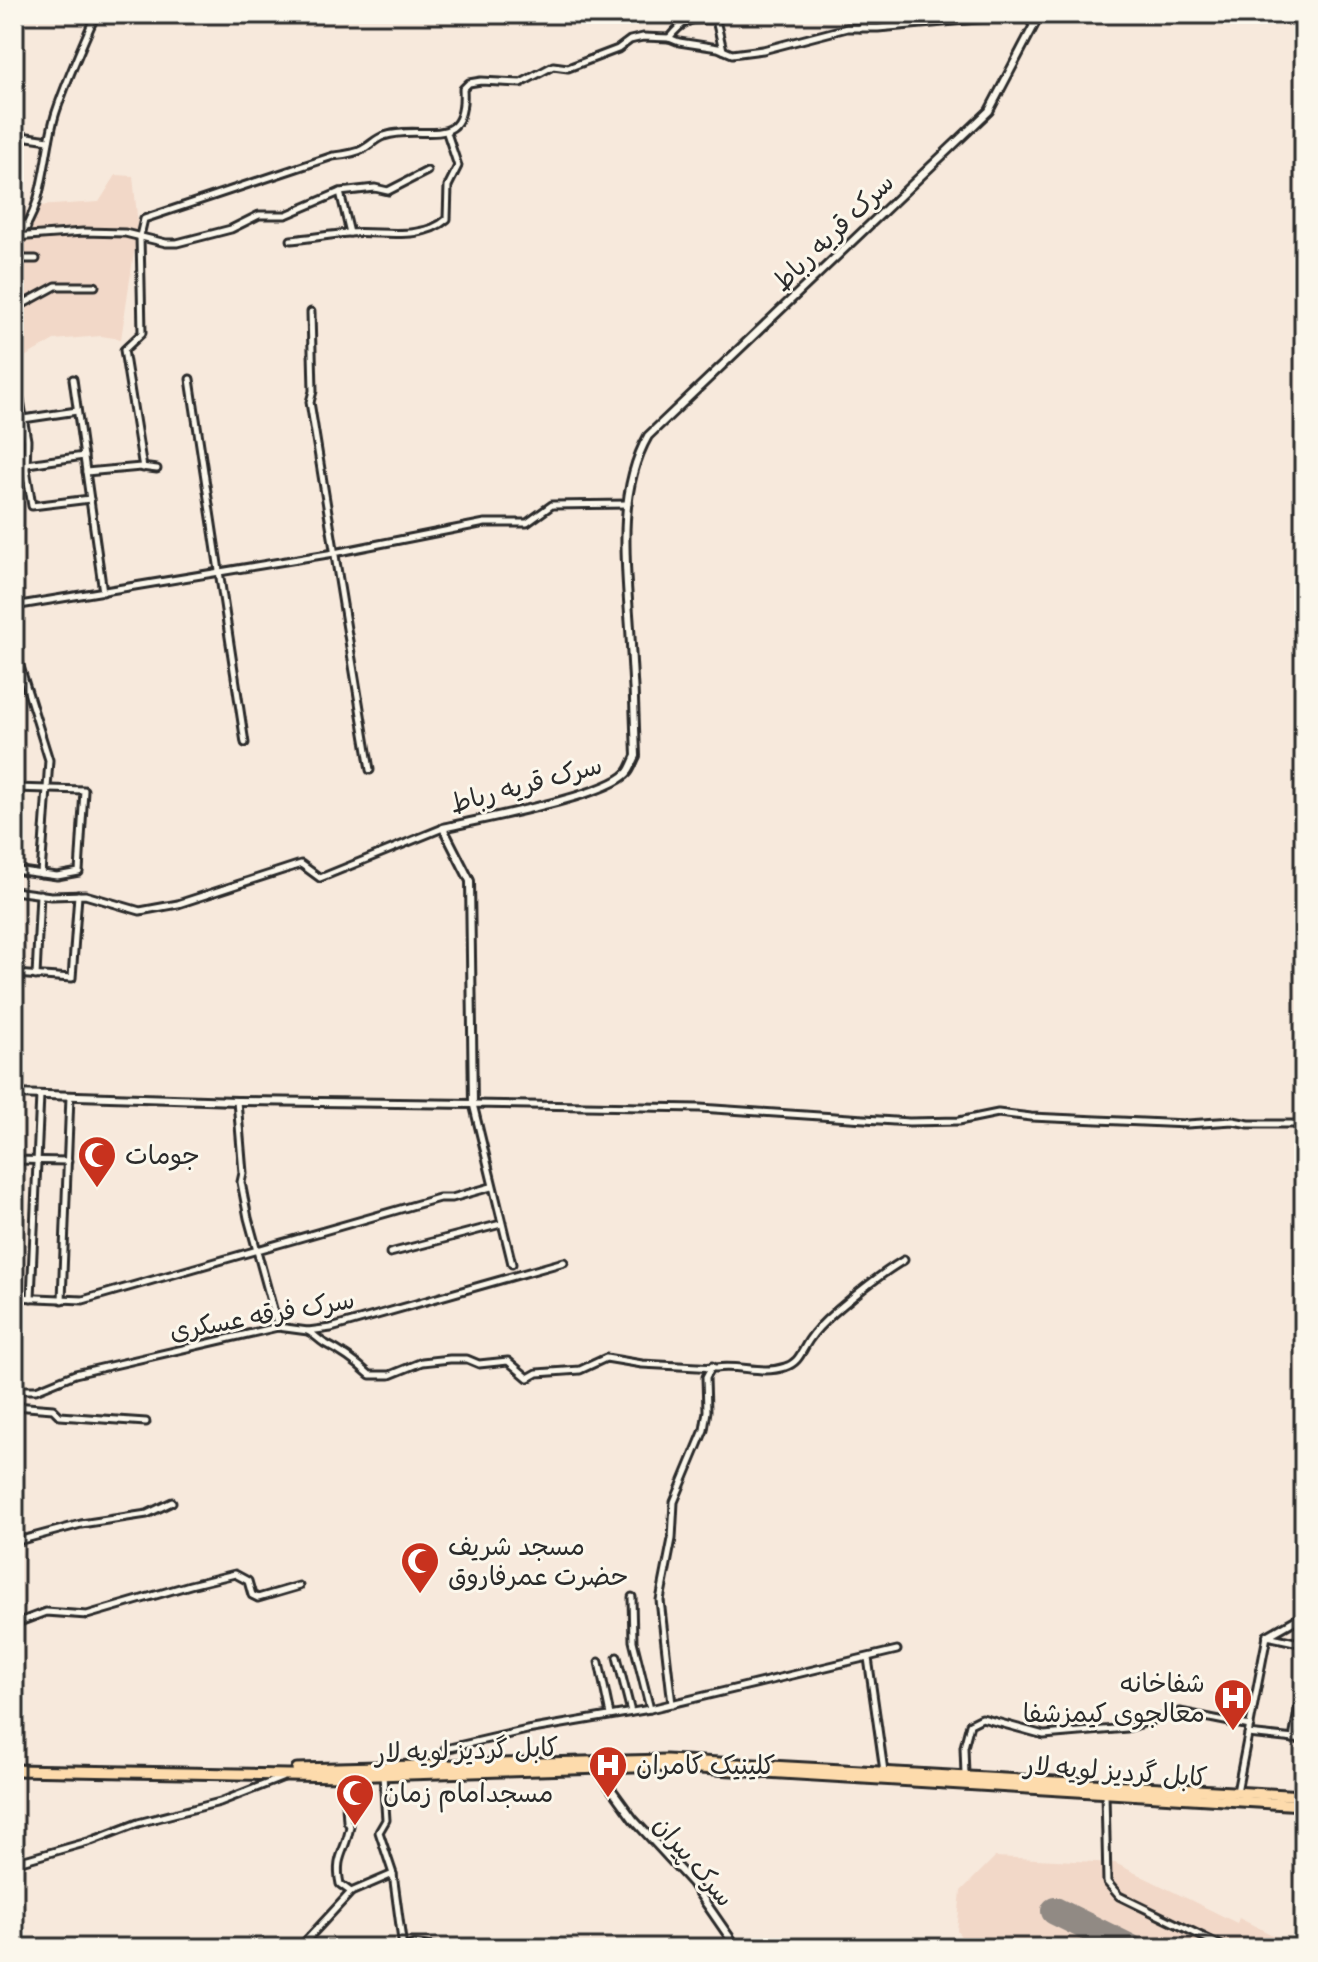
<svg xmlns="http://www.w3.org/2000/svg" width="1318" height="1962" font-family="'Gochi Hand','Playpen Sans Arabic',sans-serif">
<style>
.built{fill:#f2d8c8}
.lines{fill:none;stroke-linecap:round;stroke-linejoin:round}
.runway{stroke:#918a84;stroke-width:28}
.minor-casing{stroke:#2b2b2b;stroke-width:11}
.tertiary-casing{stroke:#2b2b2b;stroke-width:12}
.trunk-casing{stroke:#2b2b2b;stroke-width:15}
.minor{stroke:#fbf7ec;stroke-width:5}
.tertiary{stroke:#fbf7ec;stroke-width:6}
.trunk{stroke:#fddbac;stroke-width:9}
.labels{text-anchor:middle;stroke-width:6;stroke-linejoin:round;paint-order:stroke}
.street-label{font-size:26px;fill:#2b2b2b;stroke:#fbf7ec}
.poi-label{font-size:26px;fill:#2b2b2b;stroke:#fbf7ec;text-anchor:start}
</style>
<rect width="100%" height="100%" fill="#f7e9dc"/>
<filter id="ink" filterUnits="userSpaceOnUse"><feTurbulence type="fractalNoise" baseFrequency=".0125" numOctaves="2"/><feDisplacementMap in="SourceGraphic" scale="16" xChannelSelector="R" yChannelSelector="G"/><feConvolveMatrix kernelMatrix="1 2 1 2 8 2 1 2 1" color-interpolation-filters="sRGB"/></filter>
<g filter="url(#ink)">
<g class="built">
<polygon points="116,175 133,176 138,226 121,339 101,336 54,340 14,363 14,217 37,206 99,202"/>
<polygon points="995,1857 1115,1863 1237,1923 1239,1918 1296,1947 969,1948 957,1931 961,1891"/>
</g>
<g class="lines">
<polyline class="runway" points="1055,1911 1130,1948"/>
<g class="minor-casing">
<g id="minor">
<polyline points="860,28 876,14"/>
<path d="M669,38C686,17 691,19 716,20L723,50"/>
<polyline points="14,135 49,140"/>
<polyline points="340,192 350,233"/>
<polyline points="14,217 27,227"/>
<path d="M18,236C45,210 44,148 56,112C67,79 82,46 96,14"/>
<polyline points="14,237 83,232 125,233 166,243 177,243 231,229 259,215 286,215 340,192 375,188 388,191 427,171"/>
<path d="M291,240C310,238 329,235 348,233C379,230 421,242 447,219L448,186L458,166L447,133"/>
<polyline points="14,259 36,259"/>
<polyline points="14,309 56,286 95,286"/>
<polyline points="311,312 313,391 310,402 370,770"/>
<polyline points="73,379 103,592"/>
<polyline points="190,379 245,743"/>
<polyline points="17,383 27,440 26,469 32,506 90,499"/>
<polyline points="23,419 77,411"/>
<polyline points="27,464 84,456"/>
<path d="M143,468L124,350L142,333L140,236L144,219L333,156C343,155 355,154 363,149C371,145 376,138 384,136C423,123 467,154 463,89L469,83L481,81L521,83L553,66L568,68L618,49L630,40L643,37L669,38L679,42L718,48L732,54L763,50L847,28H878L1021,15H1026L1033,25"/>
<polyline points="86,472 141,467 157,469"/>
<polyline points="14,606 334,553 485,523 527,523 552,505 628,504"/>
<polyline points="14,647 49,760 41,874"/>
<polyline points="14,788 84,790 79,872 57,876 14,870"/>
<polyline points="14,891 51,896 85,895 140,911 178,904 301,864 320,878 443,828"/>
<polyline points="14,974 72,978 78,895"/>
<polyline points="36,976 40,894"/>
<polyline points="237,1101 243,1173 241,1182 248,1218 278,1327"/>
<polyline points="14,1160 68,1161"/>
<polyline points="390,1253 501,1224"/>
<polyline points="512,1264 473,1104 700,1108 909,1122 959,1121 998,1113 1031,1117 1187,1124 1233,1121 1249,1124 1304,1124"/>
<polyline points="14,1297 83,1300 439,1198 452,1198 491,1187"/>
<polyline points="31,1298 40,1095"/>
<polyline points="62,1300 70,1096"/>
<path d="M308,1331C315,1335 318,1339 324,1343C342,1352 355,1361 370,1375H390L422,1362L450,1359H467L479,1364L508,1361L528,1378L537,1373L580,1370L606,1358L642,1364L716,1368C739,1364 761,1375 785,1367C799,1363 801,1352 809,1340C815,1331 826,1320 834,1313C857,1293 879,1275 904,1260"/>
<polyline points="14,1390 36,1390 75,1374 278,1327 308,1331 331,1328 564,1262"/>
<polyline points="14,1406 53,1409 60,1416 146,1422"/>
<polyline points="14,1542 81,1524 147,1514 172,1502"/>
<polyline points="632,1597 633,1641 650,1709"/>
<polyline points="14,1624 46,1612 87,1615 190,1585 235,1574 248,1581 252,1595 258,1598 299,1586"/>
<polyline points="617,1657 631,1712"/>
<polyline points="868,1658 884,1771"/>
<polyline points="599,1662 610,1715"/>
<polyline points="672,1704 660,1600 672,1539 674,1502 704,1430 707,1411 706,1377 712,1366"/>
<polyline points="1248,1734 1304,1740"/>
<polyline points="1293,1739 1304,1677"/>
<polyline points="445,1765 445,1749 527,1730 650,1709 897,1650"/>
<polyline points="383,1775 386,1820 379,1832 393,1874 403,1948 414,1944 441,1948"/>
<polyline points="965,1775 964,1747 970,1724 982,1718 1044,1735 1127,1728 1180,1712 1250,1726"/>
<path d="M344,1776L347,1821L350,1826C346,1852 334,1856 340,1884L351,1892"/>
<polyline points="1237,1792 1267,1636 1304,1644"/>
<polyline points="1105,1793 1107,1882 1119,1896 1226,1948"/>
<polyline points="14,1863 91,1841 138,1823 220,1802 284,1777"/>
<polyline points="201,1948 213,1944 232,1948"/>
<polyline points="274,1948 297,1947 303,1944 351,1892 393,1874"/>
</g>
</g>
<g class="tertiary-casing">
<g id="tertiary">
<path d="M14,1094L237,1101L473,1104L470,881L443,828C479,819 605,797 627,773C631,769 633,761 636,756C635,714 633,671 630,628C626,567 616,492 648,436L989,111L1040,14"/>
<polyline points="1267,1636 1304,1615"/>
<polyline points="596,1768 633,1819 692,1883 737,1948"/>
</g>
</g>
<g class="trunk-casing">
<g id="trunk">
<polyline points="297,1769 666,1760 1304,1796"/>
<polyline points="14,1770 344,1776 666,1766 1304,1805"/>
</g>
</g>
<use href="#minor" class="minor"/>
<use href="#tertiary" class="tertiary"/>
<use href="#trunk" class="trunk"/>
</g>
</g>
<defs>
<g id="mosque-pin" transform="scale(2)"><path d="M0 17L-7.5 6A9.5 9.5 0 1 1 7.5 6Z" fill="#c8321e" stroke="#fbf7ec"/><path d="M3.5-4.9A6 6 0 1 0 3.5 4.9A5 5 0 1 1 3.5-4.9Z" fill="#fff"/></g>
<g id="hospital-pin" transform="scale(2)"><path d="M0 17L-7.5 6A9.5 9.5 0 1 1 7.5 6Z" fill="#c8321e" stroke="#fbf7ec"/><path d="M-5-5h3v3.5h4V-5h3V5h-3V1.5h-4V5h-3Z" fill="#fff"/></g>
</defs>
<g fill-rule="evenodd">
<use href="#mosque-pin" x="97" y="1155"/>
<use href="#mosque-pin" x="420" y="1561"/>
<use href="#hospital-pin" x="1233" y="1698"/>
<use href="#hospital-pin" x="608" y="1765"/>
<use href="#mosque-pin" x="355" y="1793"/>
</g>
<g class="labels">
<g class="street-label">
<text transform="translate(833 232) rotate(-44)" y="9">سرک قریه رباط</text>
<text transform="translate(526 784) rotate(-15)" y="9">سرک قریه رباط</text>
<text transform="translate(262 1315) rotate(-10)" y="9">سرک فرقه عسکری</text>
<text transform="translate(467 1750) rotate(-2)" y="9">کابل گردیز لویه لار</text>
<text transform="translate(1116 1771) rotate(4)" y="9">کابل گردیز لویه لار</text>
<text transform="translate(694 1861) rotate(50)" y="9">سرک پیران</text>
</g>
<g class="poi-label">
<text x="125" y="1164">جومات</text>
<text x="448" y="1555">مسجد شریف<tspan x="448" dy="30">حضرت عمرفاروق</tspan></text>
<text x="1205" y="1692" text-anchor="end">شفاخانه<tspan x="1205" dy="30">معالجوی کیمزشفا</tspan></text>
<text x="636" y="1774">کلینیک کامران</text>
<text x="383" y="1802">مسجدامام زمان</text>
</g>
</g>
<rect width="1318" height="1962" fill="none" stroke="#fbf7ec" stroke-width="48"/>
<rect x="24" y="24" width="1270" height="1914" fill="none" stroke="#2b2b2b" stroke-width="3" filter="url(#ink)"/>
</svg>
